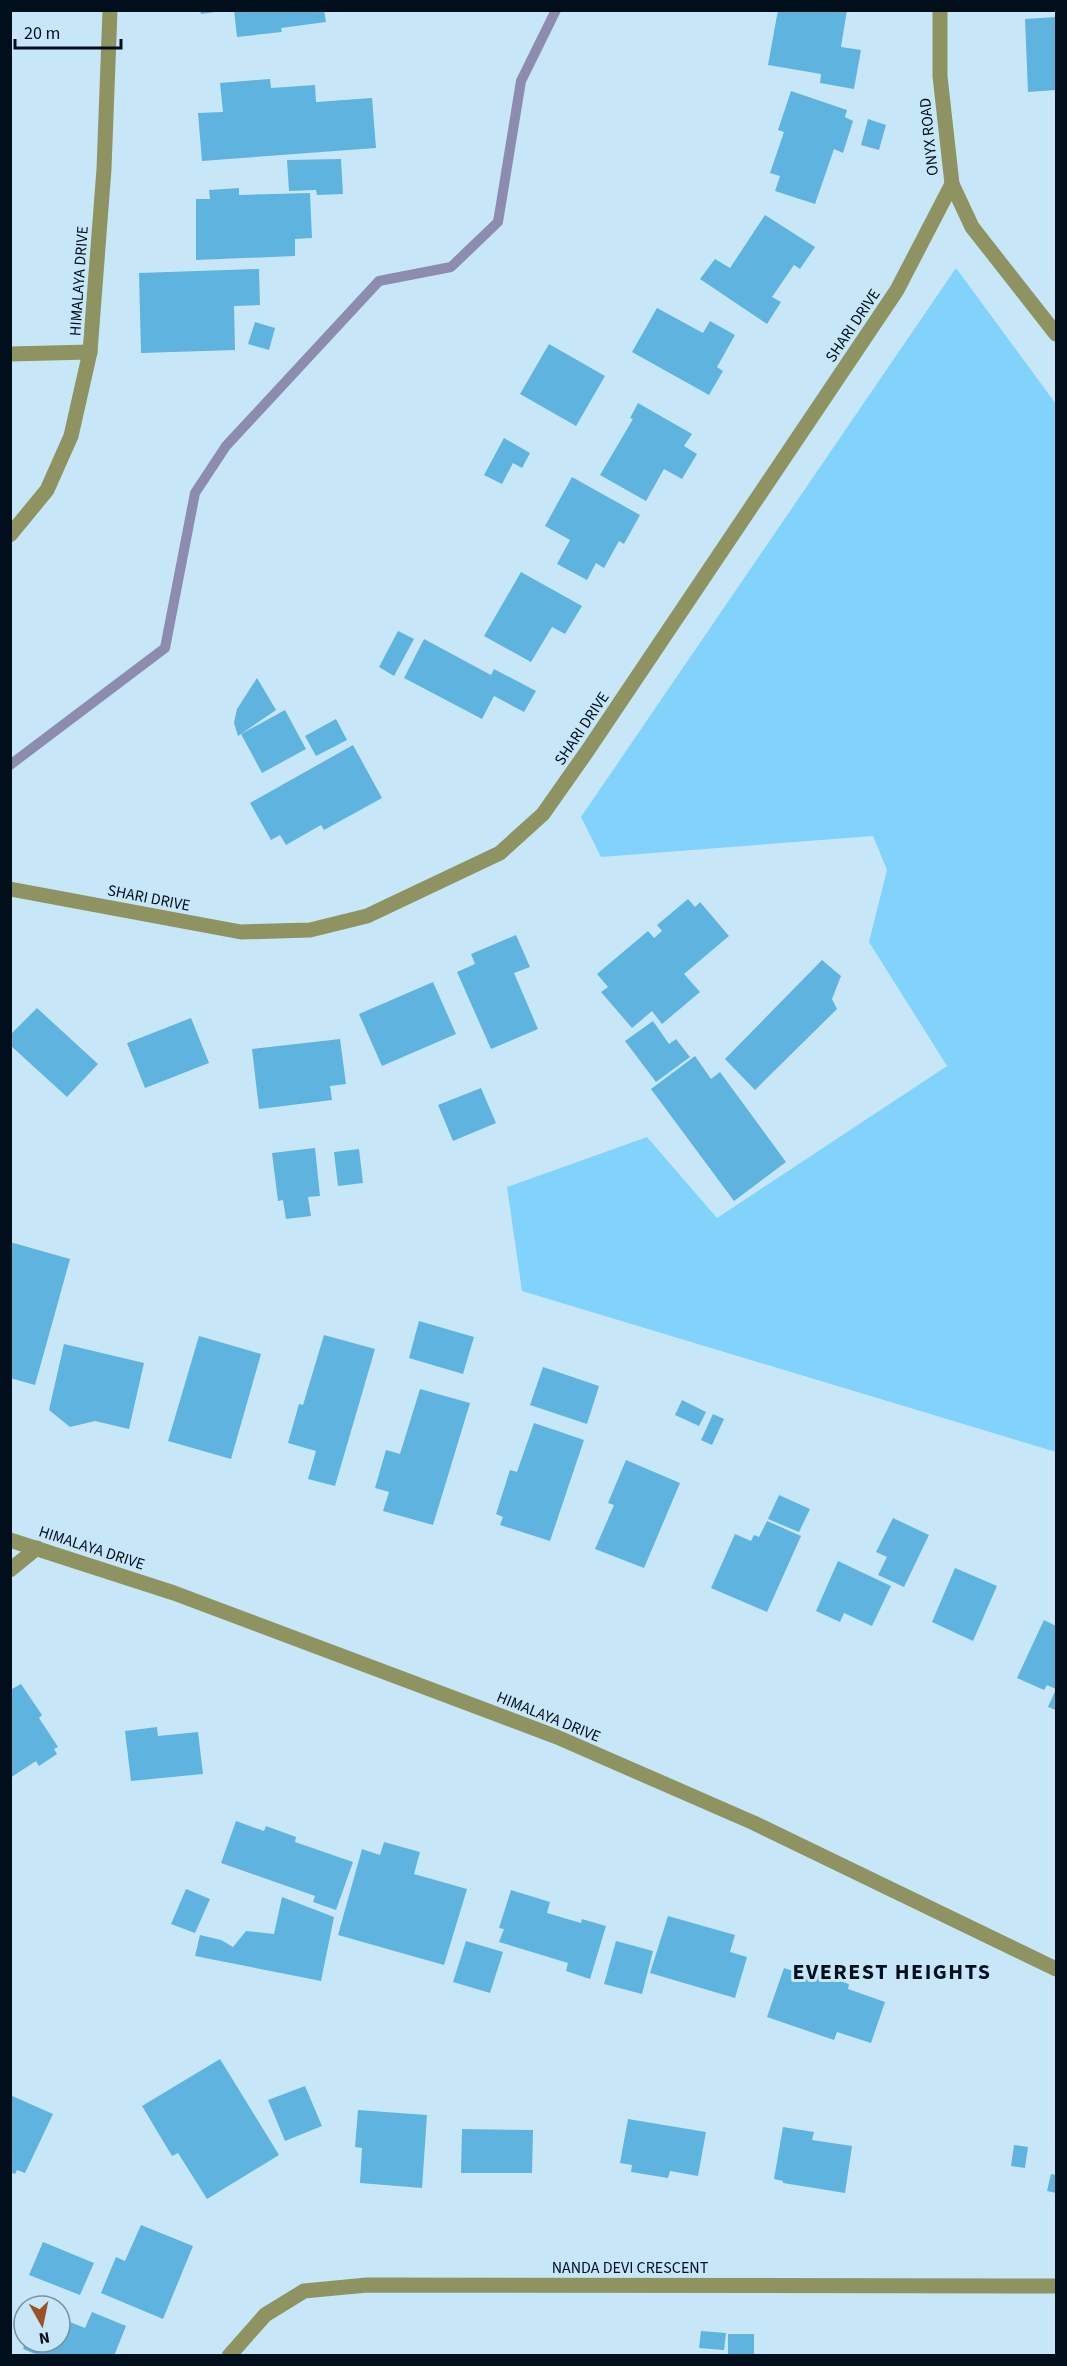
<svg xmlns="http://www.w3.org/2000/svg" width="1067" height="2366" font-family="'Source Sans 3',sans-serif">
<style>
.green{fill:#82d3fc}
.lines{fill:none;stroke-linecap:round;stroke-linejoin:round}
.stream{stroke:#8d8caf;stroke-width:10}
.building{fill:#5eb4df}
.minor{stroke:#8f9362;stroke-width:15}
.labels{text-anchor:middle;stroke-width:6;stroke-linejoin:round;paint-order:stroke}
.street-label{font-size:16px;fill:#000f1b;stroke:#c7e7f9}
.district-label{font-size:22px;font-weight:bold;letter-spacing:1.5px;fill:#000f1b;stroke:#c7e7f9}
</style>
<rect width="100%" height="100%" fill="#c7e7f9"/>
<polygon class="green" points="956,268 1056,404 1056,1452 522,1291 507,1187 647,1137 717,1218 947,1066 869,942 887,870 873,836 601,857 581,817"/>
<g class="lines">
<polyline class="stream" points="10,765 165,648 195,493 226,446 379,281 451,267 498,222 521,81 556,10"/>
</g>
<g class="building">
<polygon points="200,10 215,10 215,12 201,14"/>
<polygon points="234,10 324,10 326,22 281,28 282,32 237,37"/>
<polygon points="778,10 847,10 841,47 861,50 854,89 820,83 821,74 768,65"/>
<polygon points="1056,17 1056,90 1028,92 1025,19"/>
<polygon points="270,79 271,88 315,85 316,102 372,98 376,148 202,161 198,113 223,112 220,83"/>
<polygon points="791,91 847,110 845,117 853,121 843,153 834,149 815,204 775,191 780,176 770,173 784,132 778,130"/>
<polygon points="868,119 886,125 879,150 861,145"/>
<polygon points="341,159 343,194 317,195 316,190 289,191 287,160"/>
<polygon points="239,188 239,195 310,193 312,238 295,239 295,256 196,260 196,199 210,199 209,190"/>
<polygon points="765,215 815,247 800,269 794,265 772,297 781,302 767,324 700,279 715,259 730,268"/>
<polygon points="259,269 260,305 234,306 235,350 141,353 139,273"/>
<polygon points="657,308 703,333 710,321 735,335 717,367 723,371 709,395 632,352"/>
<polygon points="255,322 275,328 269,350 248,344"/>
<polygon points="549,344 605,376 576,426 520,394"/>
<polygon points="638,403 692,434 684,446 697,454 682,479 664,469 646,501 600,475 633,419 630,418"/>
<polygon points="504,438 530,453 522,468 513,463 502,484 484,475"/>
<polygon points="572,477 640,515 624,544 619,541 604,568 596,563 587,580 557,564 570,540 545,526"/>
<polygon points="521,572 582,606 565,634 552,627 531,662 484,636"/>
<polygon points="398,631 414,639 394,676 379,667"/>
<polygon points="424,639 491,675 494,669 536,691 524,712 494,696 482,719 404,678"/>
<polygon points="257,678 276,710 238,736 234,723 237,709"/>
<polygon points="285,710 306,749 262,773 241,734"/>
<polygon points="336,719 347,740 316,756 305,736"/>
<polygon points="353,745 382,798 324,830 321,825 286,845 280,835 271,840 250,803"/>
<polygon points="688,899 695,907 700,902 729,936 684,974 700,992 662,1024 652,1011 632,1028 601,992 608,987 597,974 648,931 654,938 662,931 657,925"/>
<polygon points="516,935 530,967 514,973 538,1029 491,1049 457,972 475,964 471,954"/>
<polygon points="822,960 841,976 832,999 837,1009 755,1090 725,1059"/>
<polygon points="433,982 456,1034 382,1066 359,1014"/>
<polygon points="37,1008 98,1064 67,1097 10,1045 10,1035"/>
<polygon points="191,1018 209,1063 145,1088 127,1043"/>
<polygon points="653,1021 669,1044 676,1039 690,1057 656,1082 625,1041"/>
<polygon points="340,1039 346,1084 330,1086 332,1100 259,1109 252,1049"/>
<polygon points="695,1056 711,1079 720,1072 786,1162 734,1201 651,1089"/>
<polygon points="481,1088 496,1123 453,1141 438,1105"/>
<polygon points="315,1148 320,1196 308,1197 311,1216 286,1219 283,1200 278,1201 272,1153"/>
<polygon points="359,1149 363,1183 338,1186 334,1152"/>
<polygon points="10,1242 70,1259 35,1385 10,1378"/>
<polygon points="419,1321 474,1337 463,1374 409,1358"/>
<polygon points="324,1335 375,1349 335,1486 308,1479 316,1451 288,1443 299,1404 303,1405"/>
<polygon points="199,1336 261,1354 231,1459 168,1441"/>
<polygon points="64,1344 144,1363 129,1429 95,1421 70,1427 49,1410"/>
<polygon points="543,1367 599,1386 587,1424 530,1405"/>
<polygon points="420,1389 470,1403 433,1525 383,1511 389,1492 375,1488 386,1450 400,1454"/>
<polygon points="682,1400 706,1412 699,1426 675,1415"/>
<polygon points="713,1414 724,1419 712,1445 701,1440"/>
<polygon points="534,1423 584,1440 550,1541 500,1525 503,1517 496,1514 510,1470 517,1472"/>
<polygon points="626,1460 680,1483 644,1568 595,1549 614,1505 608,1503"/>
<polygon points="779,1495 810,1509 799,1532 768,1519"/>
<polygon points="893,1518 929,1535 904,1587 878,1575 887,1557 876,1552"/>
<polygon points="767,1521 801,1536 767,1612 711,1588 735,1534 751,1541 754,1535 759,1537"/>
<polygon points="838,1561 891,1586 872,1626 844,1613 840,1622 816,1611"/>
<polygon points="955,1568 997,1586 973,1641 932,1622"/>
<polygon points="1044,1620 1056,1626 1056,1689 1047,1685 1044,1690 1017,1678"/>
<polygon points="21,1684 42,1715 39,1718 58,1747 54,1749 57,1754 39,1766 36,1761 10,1778 10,1690"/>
<polygon points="1056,1689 1056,1710 1048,1707"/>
<polygon points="157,1727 158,1736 198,1732 203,1774 131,1781 125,1731"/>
<polygon points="236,1821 264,1831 266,1826 296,1837 295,1842 353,1862 336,1910 313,1902 315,1896 221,1863"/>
<polygon points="384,1842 420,1852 414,1874 467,1889 444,1965 338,1935 362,1849 380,1855"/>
<polygon points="186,1889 210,1899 195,1933 171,1924"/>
<polygon points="511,1890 550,1902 547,1913 581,1923 582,1919 606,1926 590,1979 566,1971 568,1963 499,1942 504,1929 499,1928"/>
<polygon points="282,1897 334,1917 321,1981 195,1956 200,1935 221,1940 233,1947 246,1931 274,1934"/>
<polygon points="668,1916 735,1935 730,1952 747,1957 735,1998 650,1973"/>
<polygon points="466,1941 503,1952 490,1993 453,1982"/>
<polygon points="616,1941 653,1951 642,1994 604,1984"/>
<polygon points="784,1968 815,1978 817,1974 849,1984 848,1989 885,2002 871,2043 837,2032 834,2040 767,2017"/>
<polygon points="220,2059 279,2155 207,2199 178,2153 172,2156 142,2106"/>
<polygon points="305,2086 322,2126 285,2141 268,2100"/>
<polygon points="10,2095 53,2114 25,2173 17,2170 15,2174 10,2172"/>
<polygon points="358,2110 427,2115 422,2188 360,2183 362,2148 355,2147"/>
<polygon points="628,2119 706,2132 698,2176 670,2171 668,2178 631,2172 632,2165 620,2163"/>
<polygon points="783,2127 814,2132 812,2140 852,2146 845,2193 783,2183 783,2181 774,2179"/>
<polygon points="462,2129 533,2130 532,2173 461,2173"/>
<polygon points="1014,2145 1028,2147 1025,2168 1011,2166"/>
<polygon points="1051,2174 1056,2175 1056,2193 1047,2191"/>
<polygon points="141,2225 193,2246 163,2319 101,2293 116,2257 125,2261"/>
<polygon points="43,2242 94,2263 80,2295 29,2275"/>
<polygon points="92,2312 126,2326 114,2356 40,2356 23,2349 25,2342 60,2342 60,2318 85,2328"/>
<polygon points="701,2331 726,2333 724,2350 699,2348"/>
<rect x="728" y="2334" width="26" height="22"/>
</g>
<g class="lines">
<g class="minor">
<polyline points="940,10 940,76 952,184 972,227 1056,334"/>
<polyline points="10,354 90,352"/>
<polyline points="10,535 47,490 71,436 90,352 104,169 110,10"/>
<polyline points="10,889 241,932 310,930 367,916 500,853 543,814 588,750 897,290 952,184"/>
<polyline points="10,1540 174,1593 557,1737 754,1823 1056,1969"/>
<polyline points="10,1570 37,1548"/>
<polyline points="229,2356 265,2315 304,2291 367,2285 1056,2286"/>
</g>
</g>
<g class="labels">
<g class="street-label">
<text transform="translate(928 137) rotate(-96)" y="6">ONYX ROAD</text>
<text transform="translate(78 281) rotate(-86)" y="6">HIMALAYA DRIVE</text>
<text transform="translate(852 325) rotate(-56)" y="6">SHARI DRIVE</text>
<text transform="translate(581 728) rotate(-56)" y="6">SHARI DRIVE</text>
<text transform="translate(149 897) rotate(11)" y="6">SHARI DRIVE</text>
<text transform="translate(92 1547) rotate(18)" y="6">HIMALAYA DRIVE</text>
<text transform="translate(549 1716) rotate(22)" y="6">HIMALAYA DRIVE</text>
<text x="630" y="2273">NANDA DEVI CRESCENT</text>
</g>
<g class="district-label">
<text x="892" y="1979">EVEREST HEIGHTS</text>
</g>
</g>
<rect width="1067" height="2366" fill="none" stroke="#000f1b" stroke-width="24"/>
<g transform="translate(42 2324) rotate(171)"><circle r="28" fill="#c7e7f9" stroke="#7791a0" stroke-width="1.5"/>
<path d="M0-4.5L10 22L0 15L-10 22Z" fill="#975325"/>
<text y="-9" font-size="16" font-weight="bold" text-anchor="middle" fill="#000f1b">N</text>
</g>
<path d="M15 39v9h106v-9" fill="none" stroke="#000f1b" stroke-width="3"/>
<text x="24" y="39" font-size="18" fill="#000f1b" stroke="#c7e7f9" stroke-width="4.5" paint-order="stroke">20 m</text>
</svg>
